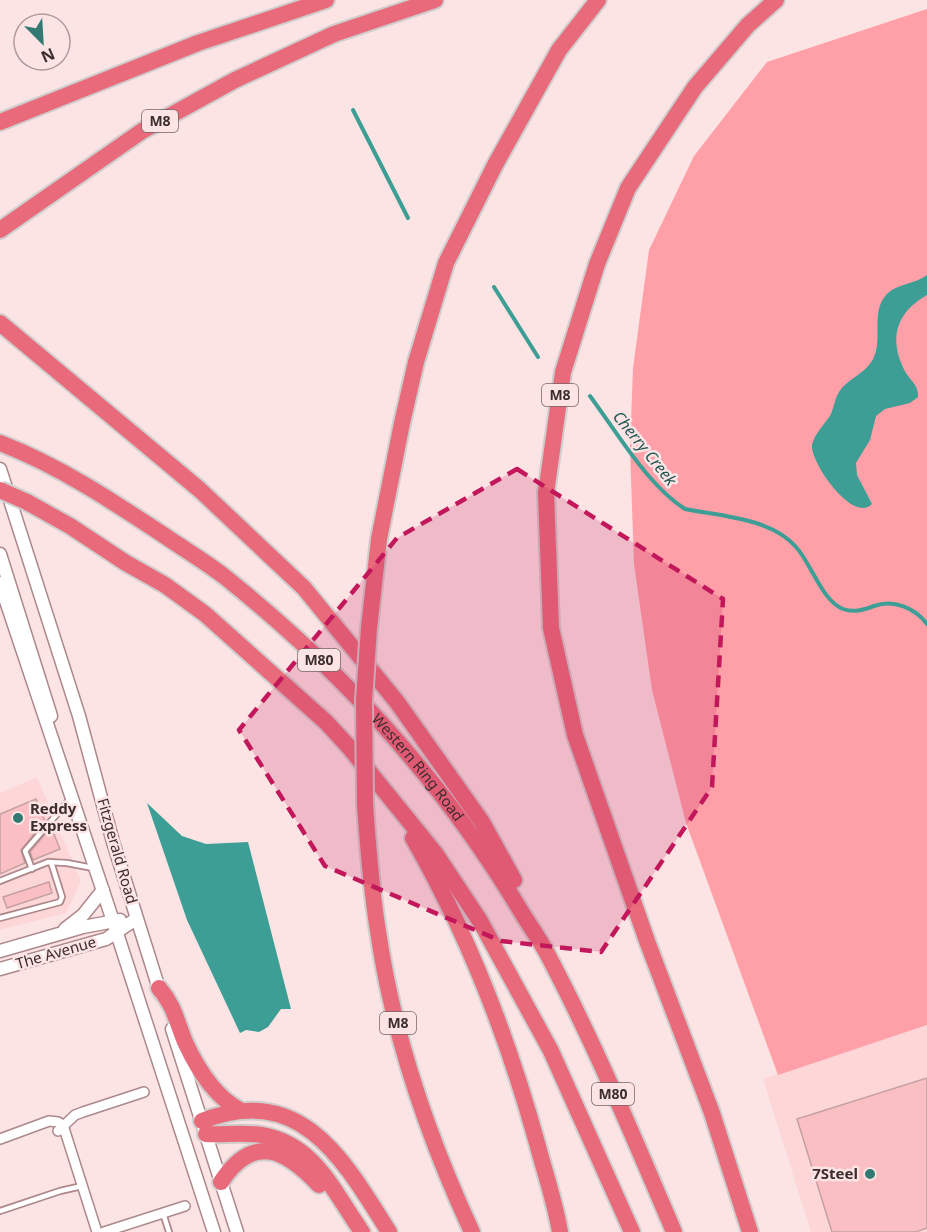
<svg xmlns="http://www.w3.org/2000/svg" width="927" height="1232" font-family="'Noto Sans',sans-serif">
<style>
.built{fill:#fdd6d8}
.green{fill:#ffa0a8}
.water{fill:#3d9e96}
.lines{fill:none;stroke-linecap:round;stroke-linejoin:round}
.stream{stroke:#3d9e96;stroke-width:4}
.building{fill:#fabfc3;stroke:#c5a0a2;stroke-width:1.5}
.lane-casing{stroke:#ad888a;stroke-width:8}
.street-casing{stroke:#ad888a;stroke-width:12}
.secondary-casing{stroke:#ad888a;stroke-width:15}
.highway-casing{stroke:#d0cdcd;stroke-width:20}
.lane{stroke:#fff;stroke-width:4.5}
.street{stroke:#fff;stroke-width:9}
.secondary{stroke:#fff;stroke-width:12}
.highway{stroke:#e96b7b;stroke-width:16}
.highway-bridge-casing{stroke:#d0cdcd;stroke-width:20;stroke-linecap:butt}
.highway-bridge{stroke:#e96b7b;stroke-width:16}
.marked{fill:#c2185b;fill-opacity:0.2;stroke:#c2185b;stroke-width:4.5;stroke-dasharray:12 8;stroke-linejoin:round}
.poi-dot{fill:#317972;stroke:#fce4e5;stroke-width:2}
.labels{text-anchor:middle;stroke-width:5;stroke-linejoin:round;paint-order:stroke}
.shield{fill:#fce4e5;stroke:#766465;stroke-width:1.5}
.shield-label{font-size:14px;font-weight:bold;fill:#3c2d2e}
.street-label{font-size:15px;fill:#3c2d2e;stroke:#fce4e5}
.poi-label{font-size:15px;font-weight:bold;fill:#3c2d2e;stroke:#fce4e5;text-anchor:start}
.water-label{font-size:16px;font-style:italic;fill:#215853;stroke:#fce4e5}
</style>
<rect width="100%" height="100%" fill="#fce4e5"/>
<g class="built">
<polygon points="37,777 81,881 66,913 0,930 0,793"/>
<polygon points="927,1025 927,1232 811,1232 763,1079"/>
</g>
<polygon class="green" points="927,9 927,1025 778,1075 686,823 652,690 634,564 630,449 633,368 649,250 694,156 767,62"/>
<g class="water">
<path d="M927,275V295C895,313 888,341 906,373C911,381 919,386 918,397L910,403L885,409L876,416L870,440L856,463L857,475L872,504C853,524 810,462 812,445C814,434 826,423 831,414C834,407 835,398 839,392C847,379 863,375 872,361C884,341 870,313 886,295C896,284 915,284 927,275Z"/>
<polygon points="147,803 182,836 206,844 248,842 291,1009 281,1009 268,1027 259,1032 246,1030 240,1033 187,920"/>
</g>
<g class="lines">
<g class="stream">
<polyline points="353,110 408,218"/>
<polyline points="494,287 538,357"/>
<path d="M590,396C616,431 648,486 685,509C720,516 771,518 796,547C811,563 822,601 843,609C854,613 863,610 874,606C894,599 915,608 927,624"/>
</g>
</g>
<g class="building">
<polygon points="36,799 45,821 21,850 25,863 0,874 0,814"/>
<polygon points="51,827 60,849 33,860 30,852"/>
<polygon points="49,882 52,893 7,908 3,897"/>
<polygon points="927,1078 927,1228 916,1232 832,1232 797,1119"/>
</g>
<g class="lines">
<g class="lane-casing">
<g id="lane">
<polyline points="32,869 25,851 70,799"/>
<polyline points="0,881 48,862 67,863 93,868"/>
<polyline points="0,918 60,902 62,897 51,862"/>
<polyline points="0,1211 60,1191 82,1186"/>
<polyline points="163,1213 169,1232"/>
</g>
</g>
<g class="street-casing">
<g id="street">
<polyline points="58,1131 75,1115 83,1112 144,1092"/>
<polyline points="0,1139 49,1121 58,1122 63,1125 97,1232"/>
<polyline points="104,1232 185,1206"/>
</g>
</g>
<g class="secondary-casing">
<g id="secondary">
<polyline points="0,469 79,716 113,842 161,995"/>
<polyline points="0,554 51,716"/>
<polyline points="0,583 113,921 214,1232"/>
<polyline points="65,929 83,915 103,890"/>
<polyline points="0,951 83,927 120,920"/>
<polyline points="0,969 106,939 136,919"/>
<polyline points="172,1029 237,1232"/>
</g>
</g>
<g class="highway-casing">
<g id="highway">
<polyline points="0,122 198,43 326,0"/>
<polyline points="0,230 142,131 235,80 334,34 435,0"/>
<polyline points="0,323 200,490 304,588 397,702 482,822 514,880"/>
<path id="s1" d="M0,443C60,466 115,503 168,538C187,551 207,563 225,577C341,670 443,781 519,908C529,925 541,941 550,959C596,1047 635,1140 674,1232"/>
<polyline points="27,502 70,526 126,563 165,585 205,614 326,722 349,747 435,853 480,921 551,1051 632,1232"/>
<polyline points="369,628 379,539 402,423 416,362 446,263 495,165 559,50 598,0"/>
<path d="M365,804C368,847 371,889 378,931C393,1035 428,1137 472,1232"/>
<path d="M413,838C468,934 508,1038 537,1143C545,1173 555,1202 560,1232"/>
<path d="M159,988C175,1007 176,1020 185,1042C197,1068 215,1097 240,1110"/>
<path d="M202,1121C301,1082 344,1160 389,1232"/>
<path d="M206,1134C224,1135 244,1132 262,1135C316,1145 333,1191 362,1232"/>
<path d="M221,1182C254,1132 286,1150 319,1185"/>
<polyline points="750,1232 712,1113 647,941 575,735 551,628 546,493 563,372 597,264 628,188 695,87 748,25 776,0"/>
</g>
</g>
<use href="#lane" class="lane"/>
<use href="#street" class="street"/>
<use href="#secondary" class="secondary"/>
<use href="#highway" class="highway"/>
<g class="highway-bridge-casing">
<g id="highway-bridge">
<polyline points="0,490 27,502"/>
<polyline points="365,804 364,700 369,628"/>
</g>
</g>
<use href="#highway-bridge" class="highway-bridge"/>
</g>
<path class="marked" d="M517,469L723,599L712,787L601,952L501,941L325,866L239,730L397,538Z"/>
<g class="poi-dot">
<circle cx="18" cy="818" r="6"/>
<circle cx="870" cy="1174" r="6"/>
</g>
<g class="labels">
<g class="shield">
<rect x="142" y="110" width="36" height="22" rx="4.5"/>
<rect x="542" y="384" width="36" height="22" rx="4.5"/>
<rect x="298" y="649" width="42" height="22" rx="4.5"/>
<rect x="380" y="1012" width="36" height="22" rx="4.5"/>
<rect x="592" y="1083" width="42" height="22" rx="4.5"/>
</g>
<g class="shield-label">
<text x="160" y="126">M8</text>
<text x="560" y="400">M8</text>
<text x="319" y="665">M80</text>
<text x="398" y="1028">M8</text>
<text x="613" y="1099">M80</text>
</g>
<g class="street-label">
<text dy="5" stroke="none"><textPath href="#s1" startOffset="534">Western Ring Road</textPath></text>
<text transform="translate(117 851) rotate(74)" y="5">Fitzgerald Road</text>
<text transform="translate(56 953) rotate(-16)" y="5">The Avenue</text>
</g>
<g class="poi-label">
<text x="30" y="814">Reddy<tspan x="30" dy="17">Express</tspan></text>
<text x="858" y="1179" text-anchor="end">7Steel</text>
</g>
<g class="water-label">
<text transform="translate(645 448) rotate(51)" y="6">Cherry Creek</text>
</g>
</g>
<g transform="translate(42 42) rotate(156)"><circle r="28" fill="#fce4e5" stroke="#af9b9c" stroke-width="1.5"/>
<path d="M0-4.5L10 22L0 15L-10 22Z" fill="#317972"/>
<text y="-9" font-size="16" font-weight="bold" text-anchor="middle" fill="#3c2d2e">N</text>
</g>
</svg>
